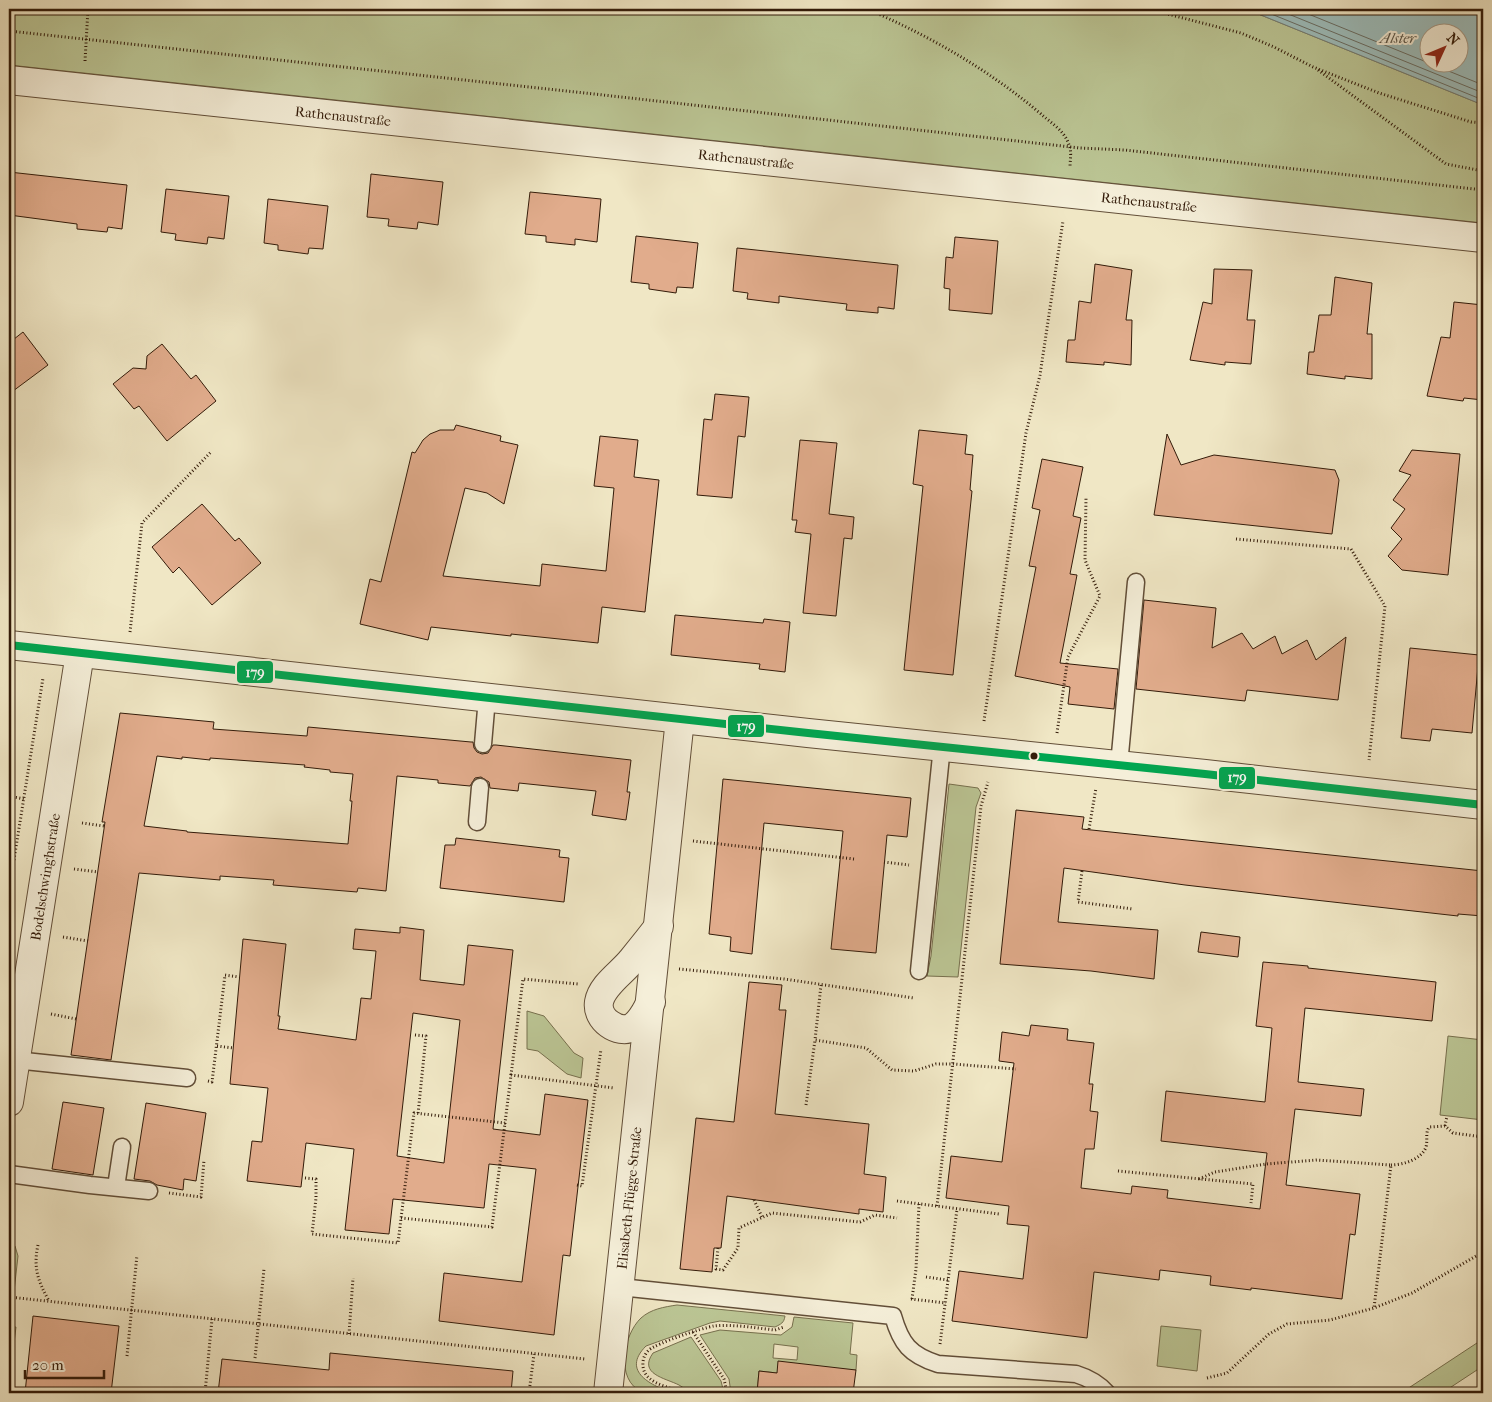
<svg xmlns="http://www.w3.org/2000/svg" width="1492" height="1402" font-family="'IM FELL French Canon',serif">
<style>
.green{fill:#bbc594;stroke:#77704e;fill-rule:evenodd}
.water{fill:#9dbebd;stroke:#737d75;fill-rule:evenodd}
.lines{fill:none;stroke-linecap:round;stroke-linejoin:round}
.shore{stroke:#686c63;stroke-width:1}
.building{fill:#e1ac8c;stroke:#331b09;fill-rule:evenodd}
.service-casing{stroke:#624e38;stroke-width:19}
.minor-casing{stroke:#624e38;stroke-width:30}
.tertiary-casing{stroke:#624e38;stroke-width:30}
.path{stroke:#331b09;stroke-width:3;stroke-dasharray:1 2.5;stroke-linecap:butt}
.service{stroke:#f5efd9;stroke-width:16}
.minor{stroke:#f5efd9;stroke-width:28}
.tertiary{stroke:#f5efd9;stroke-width:28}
.bus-1-casing{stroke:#f5efd9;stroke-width:11}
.bus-1{stroke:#00a651;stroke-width:8}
.bus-dot{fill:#331b09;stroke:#f5efd9;stroke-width:2}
.labels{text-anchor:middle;stroke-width:4;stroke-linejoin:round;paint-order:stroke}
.street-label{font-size:14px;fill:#331b09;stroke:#f5efd9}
.water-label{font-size:15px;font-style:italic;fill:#585448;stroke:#f5efd9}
.line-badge{stroke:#f5efd9;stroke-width:2}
.badge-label{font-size:14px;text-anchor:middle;font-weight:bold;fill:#fff}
</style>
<rect width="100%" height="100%" fill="#f0e7c5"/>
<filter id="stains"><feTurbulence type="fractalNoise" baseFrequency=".004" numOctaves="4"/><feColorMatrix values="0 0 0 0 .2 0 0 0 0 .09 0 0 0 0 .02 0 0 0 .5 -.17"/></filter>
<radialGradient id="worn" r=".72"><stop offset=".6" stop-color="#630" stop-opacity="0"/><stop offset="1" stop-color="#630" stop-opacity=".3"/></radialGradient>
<g class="green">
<polygon points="9,9 1246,9 1483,105 1483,223 9,65"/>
<polygon points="949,784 978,788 981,793 976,807 958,977 927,976 931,956"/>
<polygon points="527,1011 544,1016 574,1053 583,1058 581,1078 567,1074 538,1051 527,1049"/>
<polygon points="1448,1036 1483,1040 1483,1120 1440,1115"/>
<polygon points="9,1239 15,1246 18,1256 10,1327 16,1327 9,1383"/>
<path d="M677,1305L785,1316C784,1323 781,1324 775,1327L720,1321L710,1323L646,1346C620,1372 653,1386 673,1393C664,1393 651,1395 642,1392C615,1380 623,1335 641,1318C651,1309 664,1307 677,1305Z"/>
<path d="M794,1317L853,1323L850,1354L857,1355L856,1370L795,1375L759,1371L757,1393H731L729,1379L700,1335L720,1330L781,1335L792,1327ZM774,1344L798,1347L797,1360L773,1358Z"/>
<polygon points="1161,1326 1201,1330 1197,1371 1157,1366"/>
<path d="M691,1337L721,1381L724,1393C714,1393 701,1396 692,1393C688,1392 683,1387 679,1385C665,1378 638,1374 653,1353Z"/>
<polygon points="1483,1339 1483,1366 1442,1393 1401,1393"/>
</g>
<path class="water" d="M1246,9H1483V105ZM1430,32H1460V62H1430Z"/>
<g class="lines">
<g class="shore">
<polyline points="1259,9 1483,100"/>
<polyline points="1276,9 1483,93"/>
<polyline points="1296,9 1483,85"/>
</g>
</g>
<g class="building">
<polygon points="9,172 127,185 122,229 108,227 107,232 77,229 77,224 9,215"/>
<polygon points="371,174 443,182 438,225 418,222 417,229 388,226 389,219 367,217"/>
<polygon points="166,189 229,196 224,239 208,237 207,244 175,240 176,234 161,232"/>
<polygon points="530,192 601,199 597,242 575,239 575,245 546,242 546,236 525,234"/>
<polygon points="268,199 328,206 323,249 309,248 308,254 278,250 278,245 264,243"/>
<polygon points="636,236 698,243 693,288 677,287 676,293 649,289 649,284 631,282"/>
<polygon points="955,237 998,241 992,314 949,310 950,289 944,288 946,257 953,258"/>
<polygon points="737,248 898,265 894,309 878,307 878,313 846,310 847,304 794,298 779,296 779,303 747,299 748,293 733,291"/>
<polygon points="1095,264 1132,270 1126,320 1132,320 1131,365 1104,362 1104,365 1066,362 1068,340 1075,340 1079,301 1091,303"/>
<polygon points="1214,269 1252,270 1247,320 1255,320 1251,364 1225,362 1225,365 1190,360 1203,302 1212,304"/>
<polygon points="1335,277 1372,283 1367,334 1372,334 1372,379 1345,376 1345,379 1307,374 1309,352 1314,352 1319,315 1331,315"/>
<polygon points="1454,302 1483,305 1483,400 1464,398 1463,401 1427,396 1441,337 1450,338"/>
<polygon points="23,332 48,365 9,394 9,343"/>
<polygon points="162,344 191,379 196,375 216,401 167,441 139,406 134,409 113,384 133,368 146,369 147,356"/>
<polygon points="715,394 749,397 745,437 738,436 732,498 697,495 704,419 712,420"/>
<polygon points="456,425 501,436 500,441 518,445 504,504 487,493 465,488 443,576 540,586 542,564 606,571 614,488 594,486 600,436 638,440 634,477 659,480 645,612 602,607 598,643 511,634 511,636 431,627 428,640 360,624 370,579 381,582 412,452 415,453 423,440 430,434 440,430 454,430"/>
<polygon points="919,430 967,435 965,454 973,455 970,490 972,491 953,675 904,670 923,486 913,484"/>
<polygon points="1167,434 1181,465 1214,455 1335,470 1339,480 1332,534 1154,515"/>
<polygon points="800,440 837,443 829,514 854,517 852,539 844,538 836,616 803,613 811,534 795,532 797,520 792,520"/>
<polygon points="1412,450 1460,454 1448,575 1402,570 1388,556 1402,539 1391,528 1405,509 1393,500 1411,475 1399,471"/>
<polygon points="1042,459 1083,467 1073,516 1081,518 1070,574 1077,575 1060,663 1118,669 1114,709 1068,704 1070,687 1015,676 1036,567 1029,566 1040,510 1032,508"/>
<polygon points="202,504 235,541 239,538 261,563 212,605 179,567 173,573 152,547"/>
<polygon points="1144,600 1216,608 1212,648 1242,633 1253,649 1275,636 1282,654 1307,640 1316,660 1346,637 1338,700 1247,690 1245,701 1136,689"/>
<polygon points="675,615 763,623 764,619 790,622 785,672 759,669 760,664 671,655"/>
<polygon points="1410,648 1479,655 1472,733 1432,729 1430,741 1401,738"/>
<path d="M120,713L214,722L213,729L307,736L308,727L471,742H473L474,748L477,752L482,754L488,753L493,745H496L631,760L627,792H630L626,820L592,815L596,791L519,783L518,791L490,788L489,782L481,777L475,778L470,786L438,783V780L397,776L386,891L358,888L357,892L273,885L274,880L220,876V880L139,873L111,1060L71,1055L99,863L105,822H102ZM157,756L182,759V757L210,760V758L305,765L304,767L330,770V772L353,774L350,801H352L348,844L187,832V831L144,826Z"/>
<polygon points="723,779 911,798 907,837 887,835 876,953 831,949 843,831 764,823 752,954 730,951 731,937 709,934"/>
<polygon points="1016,810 1084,817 1082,829 1483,871 1483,916 1458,914 1458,916 1315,900 1185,885 1064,868 1058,922 1158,930 1154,979 1091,971 1000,964"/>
<polygon points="456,838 560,850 559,857 569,858 564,902 440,888 445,845 455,845"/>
<path d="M400,927L424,930L420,980L464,985L468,945L513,950L493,1129L540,1135L545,1094L588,1100L570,1256L563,1255L554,1335L439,1321L444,1273L522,1282L536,1169L489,1164L484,1208L393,1199L389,1234L345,1230L354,1149L306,1143L301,1187L247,1181L252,1141L262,1142L268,1088L230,1084L243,939L286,944L278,1016H280L278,1029L356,1040L361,998L371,999L376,951L353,949L355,929L400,933ZM413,1013L460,1020L444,1163L397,1156Z"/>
<polygon points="1201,932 1240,937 1238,957 1198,952"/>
<polygon points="1263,962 1308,966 1308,968 1436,982 1432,1021 1305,1008 1298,1082 1364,1089 1361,1116 1295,1109 1286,1185 1360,1194 1355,1235 1350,1234 1342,1299 1251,1288 1251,1290 1210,1285 1211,1276 1160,1270 1159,1280 1094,1272 1087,1338 952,1321 959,1271 1023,1279 1029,1226 1007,1224 1009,1206 946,1198 951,1156 1002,1162 1014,1063 999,1061 1002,1032 1029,1036 1031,1025 1068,1029 1067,1040 1094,1043 1089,1084 1093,1084 1090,1111 1098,1112 1094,1149 1085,1149 1081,1188 1131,1194 1132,1186 1168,1190 1167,1198 1260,1209 1267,1153 1161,1141 1166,1091 1265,1102 1272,1028 1256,1026"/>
<polygon points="749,982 782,985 779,1010 786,1010 775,1114 869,1124 864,1174 886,1177 883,1212 859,1209 859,1214 727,1196 721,1248 714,1248 712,1272 680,1269 696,1118 734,1122"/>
<polygon points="63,1102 104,1108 93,1175 52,1169"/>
<polygon points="146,1103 206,1113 196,1181 184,1179 183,1190 157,1185 150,1181 134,1179"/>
<polygon points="33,1316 119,1326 111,1393 25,1393"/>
<polygon points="330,1353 513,1371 511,1393 218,1393 222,1359 329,1370"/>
<polygon points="778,1361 856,1370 853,1393 757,1393 759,1371 777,1373"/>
</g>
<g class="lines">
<g class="service-casing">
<g id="service">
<polyline points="483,744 487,698"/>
<polyline points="1119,765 1136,582"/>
<polyline points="477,822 480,787"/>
<polyline points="919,971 942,746"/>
<polyline points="15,1060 187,1078"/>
<polyline points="9,1174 90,1185 149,1191"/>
<polyline points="116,1187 122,1147"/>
<path d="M620,1287L893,1316C901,1344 910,1355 938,1364L1076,1374C1089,1378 1098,1383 1107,1393"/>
</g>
</g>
<g class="minor-casing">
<g id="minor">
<polyline points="9,80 1483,238"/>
<path d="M651,1002C646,1011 642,1021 633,1027C618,1035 596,1019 599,1002C602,985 622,973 632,960C641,949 650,938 659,926"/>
<polyline points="9,1102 80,653"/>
<polyline points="608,1393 680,719"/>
</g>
</g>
<g class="tertiary-casing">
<polyline id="tertiary" points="9,645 808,733 1205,774 1483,805"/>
</g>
<g class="path">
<path d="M867,9C930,36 989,70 1041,114C1051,123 1065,131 1069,145C1072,151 1070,161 1070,167"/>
<polyline points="1148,9 1241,33 1274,47 1313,67 1379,93 1471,122 1483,123"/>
<polyline points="9,31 585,93 1080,148 1125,150 1483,190"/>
<polyline points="85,61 88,9"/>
<polyline points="1318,70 1446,164 1483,171"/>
<polyline points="1236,539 1351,549 1385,606 1369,760"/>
<polyline points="130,632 142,523 211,452"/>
<polyline points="984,721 1026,433 1040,375 1063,221"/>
<polyline points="1057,733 1068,657 1100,596 1085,560 1086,498"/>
<polyline points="9,796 24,799"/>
<polyline points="82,823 104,826"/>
<polyline points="1089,829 1096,788"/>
<polyline points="693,841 854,859"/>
<polyline points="884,862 909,865"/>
<polyline points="74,869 98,872"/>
<polyline points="1082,871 1078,902 1133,909"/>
<polyline points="9,891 43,678"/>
<polyline points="63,937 88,941"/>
<polyline points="679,969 784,979 914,998"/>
<polyline points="821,985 815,1040 866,1048 892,1070 914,1071 936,1064 953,1064 1016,1069"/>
<polyline points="51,1014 76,1019"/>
<polyline points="415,1035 426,1036 418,1114"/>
<polyline points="217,1046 233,1048"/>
<polyline points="511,1075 523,979 578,984"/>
<polyline points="208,1081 212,1082 225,975 239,977"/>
<polyline points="806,1105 815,1040"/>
<polyline points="1445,1126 1447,1116"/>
<path d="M1391,1165C1403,1165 1422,1159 1426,1147C1428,1139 1425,1134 1429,1127L1445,1126L1453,1133L1483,1137"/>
<polyline points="1118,1171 1253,1184 1251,1203"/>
<polyline points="305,1178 316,1179 316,1198 312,1234 398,1243 414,1113 505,1123 511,1075 614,1088"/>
<polyline points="1199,1179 1215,1172 1266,1164 1317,1160 1391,1165 1374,1308"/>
<polyline points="577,1185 582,1186 601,1049"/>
<polyline points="169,1193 201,1197 204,1160"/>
<polyline points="754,1200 762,1217"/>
<polyline points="897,1201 999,1214"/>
<polyline points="937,1206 981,806 988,782"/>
<polyline points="401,1218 492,1227 505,1123"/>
<path d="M38,1245C33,1268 38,1281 49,1301"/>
<polyline points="718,1248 716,1269 723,1270 738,1248 739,1228 772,1213 860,1222 875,1215 897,1218"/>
<polyline points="926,1277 948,1280"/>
<polyline points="9,1297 585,1359"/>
<polyline points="911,1299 946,1303"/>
<polyline points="912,1299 916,1269 919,1204"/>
<polyline points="693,1332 724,1379 727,1393"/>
<polyline points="349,1334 353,1278"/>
<polyline points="940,1344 957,1209"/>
<polyline points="127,1356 137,1255"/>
<polyline points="255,1358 264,1269"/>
<polyline points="9,1376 11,1380 9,1384"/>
<polyline points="1207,1378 1227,1373 1269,1334 1287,1324 1330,1320 1374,1308 1412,1293 1483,1252"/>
<polyline points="205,1393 212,1319"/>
<polyline points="529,1393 534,1354"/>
<path d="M683,1393C673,1388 657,1386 648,1377C641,1370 641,1357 649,1350C657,1343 702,1328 714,1326C734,1324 756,1328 775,1330L784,1327"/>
</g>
<use href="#service" class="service"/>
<use href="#minor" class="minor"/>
<use href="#tertiary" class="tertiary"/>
<g class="bus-1-casing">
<polyline id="bus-1" points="9,645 808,733 1205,774 1483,805"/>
</g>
<use href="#bus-1" class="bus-1"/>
</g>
<circle class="bus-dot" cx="1034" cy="756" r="4.5"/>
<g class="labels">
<g class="street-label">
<text transform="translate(343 116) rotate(6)" y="5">Rathenaustraße</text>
<text transform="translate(746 159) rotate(6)" y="5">Rathenaustraße</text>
<text transform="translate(1149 202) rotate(6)" y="5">Rathenaustraße</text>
<text transform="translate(45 877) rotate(-81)" y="5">Bodelschwinghstraße</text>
<text transform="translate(629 1198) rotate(-84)" y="5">Elisabeth-Flügge-Straße</text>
</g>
<g class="water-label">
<text x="1398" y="43">Alster</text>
</g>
</g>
<g class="line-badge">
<rect x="236" y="660" width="38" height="24" rx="5" fill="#00a651"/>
<rect x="727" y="714" width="38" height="24" rx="5" fill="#00a651"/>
<rect x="1218" y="766" width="38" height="24" rx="5" fill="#00a651"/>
</g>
<g class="badge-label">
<text x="255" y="677">179</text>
<text x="746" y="731">179</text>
<text x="1237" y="782">179</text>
</g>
<rect width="1492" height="1402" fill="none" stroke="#f0e7c5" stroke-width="30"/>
<rect x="10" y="10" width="1472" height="1382" fill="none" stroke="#331b09" stroke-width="2.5"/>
<rect x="15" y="15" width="1462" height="1372" fill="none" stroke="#331b09"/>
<g transform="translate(1444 48) rotate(46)"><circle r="24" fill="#f5efd9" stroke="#a79a86"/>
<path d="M0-4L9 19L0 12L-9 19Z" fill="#8f2418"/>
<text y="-8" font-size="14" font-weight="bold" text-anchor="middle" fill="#331b09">N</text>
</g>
<path d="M25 1370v8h79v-8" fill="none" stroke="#331b09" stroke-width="2.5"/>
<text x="32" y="1370" font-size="15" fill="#331b09" stroke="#f5efd9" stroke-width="4" paint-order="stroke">20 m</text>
<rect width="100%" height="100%" filter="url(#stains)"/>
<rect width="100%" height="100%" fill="url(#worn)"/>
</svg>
